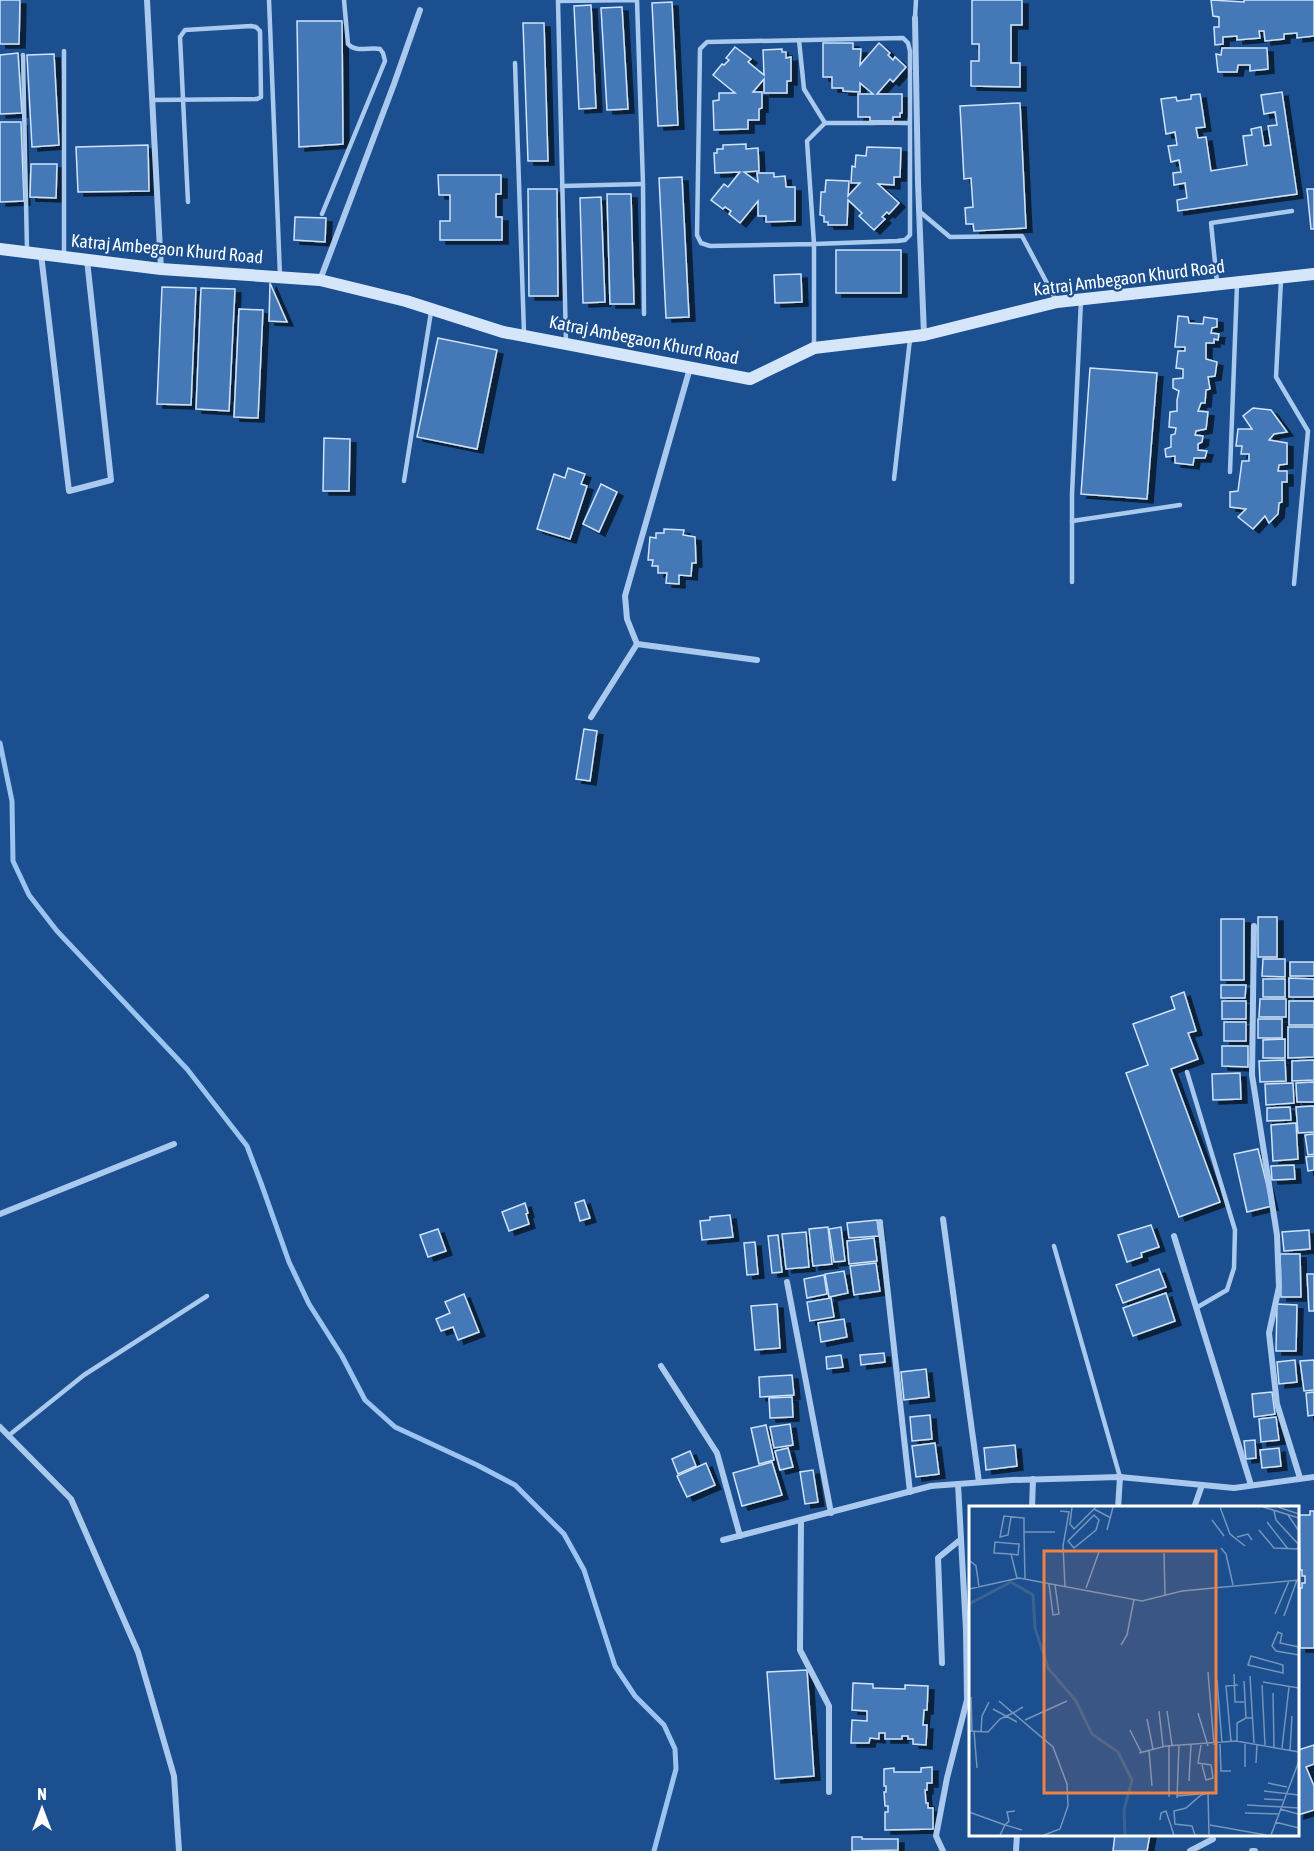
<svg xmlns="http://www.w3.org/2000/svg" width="1314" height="1851" font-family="'Asap Condensed',sans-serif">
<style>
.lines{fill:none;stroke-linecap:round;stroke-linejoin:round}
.stream{stroke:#9cc4f0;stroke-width:5}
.building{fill:#4478b7;stroke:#cfe3fa;stroke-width:1.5;filter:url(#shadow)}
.lane{stroke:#a9c9ee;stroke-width:4.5}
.street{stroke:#a9c9ee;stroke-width:6}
.secondary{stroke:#d6e6fa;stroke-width:12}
.labels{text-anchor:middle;stroke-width:4.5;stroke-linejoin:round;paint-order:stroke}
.street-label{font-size:18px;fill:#fff;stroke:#1b4f8f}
.inset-river{fill:none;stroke:#3c6290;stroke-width:3}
.inset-road{fill:none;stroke:#7695bc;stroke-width:1.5}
.view{fill:#ee8249;fill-opacity:0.15;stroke:#ee8249;stroke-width:3}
.inset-edge{fill:none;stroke:#fff;stroke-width:3}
</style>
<defs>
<filter id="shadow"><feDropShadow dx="6" dy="4" stdDeviation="0" flood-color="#0009"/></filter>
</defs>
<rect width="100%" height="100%" fill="#1b4f8f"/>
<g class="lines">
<polyline class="stream" points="0,743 12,801 13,861 29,895 57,931 187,1069 247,1146 261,1183 289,1262 309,1304 342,1356 365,1400 395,1427 477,1465 515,1485 564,1534 584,1570 615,1666 635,1696 664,1725 675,1749 676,1769 654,1851"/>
</g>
<g class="building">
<polygon points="0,0 20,0 19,44 0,44"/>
<polygon points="972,0 1022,0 1022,25 1011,25 1011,63 1020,63 1020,87 971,86 971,61 979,61 979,44 972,44"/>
<polygon points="1211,0 1244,2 1244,0 1314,0 1314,36 1297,38 1297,33 1284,34 1284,39 1265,41 1264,31 1259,31 1260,38 1237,40 1237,36 1223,37 1223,44 1215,45 1214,27 1219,27 1219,17 1213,16"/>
<polygon points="672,2 678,125 658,126 652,3"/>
<polygon points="591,5 596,108 579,109 574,6"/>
<polygon points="622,7 628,109 607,110 601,8"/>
<polygon points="297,21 342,21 343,144 299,147"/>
<polygon points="523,23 544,23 548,161 528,161"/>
<polygon points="823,43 853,43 853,49 861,49 860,65 879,43 890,53 888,55 893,60 895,57 906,67 893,82 890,79 877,94 902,94 902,113 900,113 900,117 893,117 893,121 870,121 870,117 858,117 858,94 873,94 860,83 860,92 843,91 843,88 832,88 832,77 823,77"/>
<polygon points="735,47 751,59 748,62 764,75 763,50 782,49 782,52 786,52 786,58 791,57 791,81 787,81 787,93 764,93 764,79 753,92 762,92 762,108 759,109 759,120 748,120 748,129 714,130 713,101 719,100 719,93 735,93 713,75 722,64 724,65 729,60 726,58"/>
<polygon points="1222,48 1267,48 1268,69 1250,71 1250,65 1238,65 1237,72 1218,72 1216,54 1221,55"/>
<polygon points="18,53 22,113 0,114 0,55"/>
<polygon points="54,54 59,145 32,147 27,55"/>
<polygon points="1282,92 1297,194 1178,211 1177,200 1187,198 1185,183 1174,185 1173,173 1181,172 1179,160 1171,162 1168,146 1177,145 1175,132 1166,134 1161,99 1176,97 1177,101 1191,99 1191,95 1200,94 1205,127 1196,128 1198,138 1206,137 1211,171 1247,165 1243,136 1252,135 1251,129 1261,127 1264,146 1271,145 1268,126 1277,125 1275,112 1264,114 1261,95"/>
<polygon points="1020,103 1026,228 974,231 973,224 966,224 965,208 973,207 971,178 964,179 960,106"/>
<polygon points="0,122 21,122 24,201 0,202"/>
<polygon points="746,144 746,149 758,148 759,171 744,172 758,182 757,173 774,173 774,177 785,176 786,187 795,187 795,221 766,222 766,216 758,216 758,201 740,223 729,214 731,211 725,207 723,209 711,200 724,184 728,187 740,172 715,173 714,153 717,153 717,149 723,149 723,145"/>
<polygon points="148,145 149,191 78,192 76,147"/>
<polygon points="867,147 901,148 900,177 894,177 894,185 878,184 899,203 889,214 887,212 882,217 885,219 874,230 859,216 862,213 848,200 847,225 828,225 828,222 824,222 824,216 820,215 821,192 825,192 826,180 849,181 848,196 860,183 851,183 852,166 855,167 856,155 866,156"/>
<polygon points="31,164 57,164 56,198 30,197"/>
<polygon points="438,175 501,175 501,194 496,194 496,217 502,217 502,240 440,240 440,221 450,221 450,195 439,195"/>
<polygon points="682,177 689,317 666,318 659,178"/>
<polygon points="528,189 557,189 558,296 529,296"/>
<polygon points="1307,189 1314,189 1314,229 1311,229"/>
<polygon points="607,194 631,194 634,304 610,304"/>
<polygon points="601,197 605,302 583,303 580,198"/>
<polygon points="295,217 326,218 325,242 294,240"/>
<rect x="836" y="250" width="65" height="43"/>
<polygon points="801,274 802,302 775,303 774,275"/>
<polygon points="270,283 287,322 269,321"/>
<polygon points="162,287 196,288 191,405 157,404"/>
<polygon points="201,288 235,289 229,411 196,409"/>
<polygon points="239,309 263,310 258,418 234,417"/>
<polygon points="1178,316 1188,317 1189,323 1203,324 1204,317 1217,319 1217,327 1212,328 1211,333 1219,334 1218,340 1214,339 1214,343 1206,343 1206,359 1217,362 1215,376 1208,377 1210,389 1206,390 1205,403 1201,403 1198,411 1208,412 1206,429 1196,431 1195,435 1203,436 1202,442 1198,444 1198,450 1207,451 1205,458 1194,458 1193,465 1175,463 1175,456 1166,457 1165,449 1171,447 1171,435 1175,434 1176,428 1169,427 1170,412 1177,411 1177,400 1179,391 1173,388 1173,379 1183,378 1183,369 1176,368 1178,351 1185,351 1185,347 1175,347"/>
<polygon points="438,338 497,350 477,449 417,437"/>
<polygon points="1090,368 1157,373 1147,499 1081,494"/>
<polygon points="1253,408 1271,410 1287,432 1274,434 1269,440 1287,443 1287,464 1279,465 1278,471 1287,471 1287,482 1282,482 1282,502 1279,503 1278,514 1269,523 1265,516 1253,529 1238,517 1246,509 1230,507 1230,492 1238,491 1242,461 1249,461 1249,454 1241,454 1242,446 1236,446 1238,429 1252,429 1243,416"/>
<polygon points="324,438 350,439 349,491 323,491"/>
<polygon points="568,468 585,474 581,484 587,486 570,539 537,529 554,474 565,478"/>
<polygon points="601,484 617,492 599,532 583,524"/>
<polygon points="664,529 684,530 683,535 695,537 696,563 692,563 691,576 679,575 679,584 666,583 667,573 658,573 658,566 652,566 653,560 648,560 650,537 656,538 656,533 664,533"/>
<polygon points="584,729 597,731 590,781 576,779"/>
<rect x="1258" y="917" width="19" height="40"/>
<rect x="1221" y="919" width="23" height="61"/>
<polygon points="1263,959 1285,959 1285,977 1262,976"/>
<rect x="1290" y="962" width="24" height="14"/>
<polygon points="1289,978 1314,979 1314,997 1289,997"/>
<rect x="1263" y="979" width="22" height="18"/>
<polygon points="1221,985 1246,985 1245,998 1221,998"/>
<polygon points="1184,992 1196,1031 1188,1033 1198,1059 1171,1069 1220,1202 1179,1217 1126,1073 1148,1065 1133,1024 1175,1009 1171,997"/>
<polygon points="1260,999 1286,999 1286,1017 1259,1017"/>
<rect x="1222" y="1001" width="24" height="18"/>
<rect x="1289" y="1001" width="25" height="24"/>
<rect x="1258" y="1019" width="24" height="19"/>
<rect x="1224" y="1022" width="22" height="19"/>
<polygon points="1288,1027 1314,1027 1314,1057 1288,1058"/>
<polygon points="1285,1039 1285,1058 1263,1058 1263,1040"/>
<polygon points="1222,1046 1248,1046 1248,1067 1222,1066"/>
<polygon points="1285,1060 1286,1081 1260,1082 1259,1061"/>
<polygon points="1314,1060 1314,1080 1292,1081 1292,1061"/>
<polygon points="1240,1073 1241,1099 1213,1100 1212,1074"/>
<polygon points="1314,1082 1314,1102 1297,1102 1296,1083"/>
<polygon points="1293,1083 1294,1103 1266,1105 1265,1084"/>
<polygon points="1314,1106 1314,1132 1298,1133 1296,1107"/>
<polygon points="1290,1107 1291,1120 1267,1121 1267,1108"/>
<polygon points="1296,1123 1298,1159 1273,1161 1271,1125"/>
<polygon points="1314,1134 1314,1154 1308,1155 1305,1135"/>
<polygon points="1258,1149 1272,1206 1247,1212 1234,1154"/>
<polygon points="1314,1156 1314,1170 1308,1171 1306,1157"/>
<polygon points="1294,1165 1295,1179 1272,1180 1271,1166"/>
<polygon points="584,1200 590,1218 580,1221 575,1203"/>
<polygon points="525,1203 528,1213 526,1214 529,1224 509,1231 502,1212"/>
<polygon points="730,1215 733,1237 702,1240 700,1221 710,1220 710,1217"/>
<polygon points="877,1220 879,1236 849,1238 847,1223"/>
<polygon points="1151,1225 1159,1247 1141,1253 1142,1257 1127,1262 1118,1235"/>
<polygon points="828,1227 832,1264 813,1266 809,1229"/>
<polygon points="841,1227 845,1261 834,1262 829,1229"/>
<polygon points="438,1229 446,1251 428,1257 420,1235"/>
<polygon points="1309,1230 1310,1249 1284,1251 1282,1232"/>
<polygon points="806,1232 809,1267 786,1269 782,1234"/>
<polygon points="778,1235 782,1272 772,1273 768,1236"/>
<polygon points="874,1238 877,1261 849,1264 847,1241"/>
<polygon points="755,1242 758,1274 747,1275 744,1243"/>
<polygon points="1280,1254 1300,1254 1301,1297 1281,1297"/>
<polygon points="876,1263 880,1291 854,1295 850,1266"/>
<polygon points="1159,1269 1166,1287 1123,1303 1116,1285"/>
<polygon points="844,1271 848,1293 829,1297 825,1274"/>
<polygon points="1307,1274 1314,1274 1314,1311 1309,1311"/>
<polygon points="824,1275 827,1294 807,1298 804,1279"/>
<polygon points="1166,1293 1175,1321 1133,1336 1123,1308"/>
<polygon points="464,1294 479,1332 458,1340 453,1327 441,1331 436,1319 450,1313 445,1302"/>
<polygon points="831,1298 834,1317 810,1321 807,1302"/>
<polygon points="777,1304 780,1348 755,1350 751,1306"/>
<polygon points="1277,1304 1297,1305 1296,1351 1276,1351"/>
<polygon points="844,1319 847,1337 821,1342 818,1323"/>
<polygon points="884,1353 885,1362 861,1365 860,1355"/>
<polygon points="841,1355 843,1367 827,1369 826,1357"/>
<polygon points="1295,1360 1297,1382 1279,1384 1277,1362"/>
<polygon points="1314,1360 1314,1390 1304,1391 1300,1361"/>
<polygon points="926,1369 929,1397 904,1400 901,1372"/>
<polygon points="792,1375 794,1395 760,1397 759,1377"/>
<polygon points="1272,1392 1275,1414 1254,1417 1252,1394"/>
<polygon points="1314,1392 1314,1415 1308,1416 1306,1393"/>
<polygon points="792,1397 793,1417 770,1418 769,1398"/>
<polygon points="930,1415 932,1439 912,1441 910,1417"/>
<polygon points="1276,1417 1279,1440 1261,1442 1259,1419"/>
<polygon points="790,1424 793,1445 774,1448 770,1427"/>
<polygon points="766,1425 774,1460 759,1464 751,1428"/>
<polygon points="1255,1440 1256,1458 1246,1459 1244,1441"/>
<polygon points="935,1443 939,1474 916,1477 912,1446"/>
<polygon points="1015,1445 1017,1466 986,1470 984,1448"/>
<polygon points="788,1448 793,1467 780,1470 775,1451"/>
<polygon points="1279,1448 1281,1466 1262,1468 1260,1450"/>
<polygon points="690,1451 696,1466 678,1474 672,1459"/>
<polygon points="772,1462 782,1495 742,1506 733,1473"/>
<polygon points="706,1463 715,1485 687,1497 677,1476"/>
<polygon points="813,1470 818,1502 805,1504 800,1472"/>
<polygon points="1310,1511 1314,1511 1314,1648 1300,1648 1300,1588 1302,1588 1302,1583 1305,1583 1305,1576 1302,1576 1302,1570 1300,1570 1299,1515 1310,1515"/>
<polygon points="807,1670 814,1776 775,1779 767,1672"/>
<polygon points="853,1683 873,1684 873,1688 905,1689 905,1685 928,1686 927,1710 924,1710 923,1725 927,1725 926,1745 913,1744 913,1739 908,1739 908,1736 902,1736 902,1739 885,1739 885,1733 879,1733 879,1739 870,1738 869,1743 851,1743 852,1720 867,1721 867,1711 852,1710"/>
<polygon points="1314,1745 1314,1764 1306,1767 1314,1786 1314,1810 1298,1815 1298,1750"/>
<polygon points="932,1767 932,1783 927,1783 927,1790 925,1790 926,1803 928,1803 928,1808 933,1808 933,1829 885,1830 885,1812 888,1812 888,1806 885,1806 884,1792 886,1792 886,1786 884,1786 884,1769 894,1768 894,1772 921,1772 921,1768"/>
<polygon points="1115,1834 1150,1834 1147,1851 1113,1851"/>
<polygon points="852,1837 862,1837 862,1839 898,1839 898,1850 852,1851"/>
</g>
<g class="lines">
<g class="lane">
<polyline points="269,0 280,276"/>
<polyline points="915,18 916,0"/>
<polyline points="799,40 804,89 825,123"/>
<polyline points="64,51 64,256"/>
<polyline points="23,55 27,250"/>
<polyline points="515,63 524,333"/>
<polyline points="152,100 257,99 261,97 260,31 256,27 251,26 185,30 180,37 188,202"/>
<polyline points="562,186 643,184"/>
<polyline points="919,211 950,237 1022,236 1056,300"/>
<path d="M322,214L385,61L383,53L380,49C369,47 356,53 348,44L344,0"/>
<polyline points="1281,280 1276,377 1308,431 1294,584"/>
<polyline points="1217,282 1211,223 1292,211"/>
<polyline points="566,343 558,1 637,0 643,184 644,314"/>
<polyline points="814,348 814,244 897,241 905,240 910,235 910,51 908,43 903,38 707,42 700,49 697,235 701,243 710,246 814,244 807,141 825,123 910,123"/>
<polyline points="1230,472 1237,285"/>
<polyline points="894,479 910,339"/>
<polyline points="404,481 431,312"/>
<polyline points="1072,521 1180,505"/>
<polyline points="1072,582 1072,494 1081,300"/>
<polyline points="1187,1072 1235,1230 1234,1268 1227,1290 1196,1308"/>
<polyline points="1054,1246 1120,1477"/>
<polyline points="8,1436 84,1375 207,1296"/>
</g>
<g class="street">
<polyline points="147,0 161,269"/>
<polyline points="915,18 918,183 924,335"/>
<polyline points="41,254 69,491 111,480 87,260"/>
<polyline points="320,280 394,84 420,10"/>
<polyline points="637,644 627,619 625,596 690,368"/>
<polyline points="637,644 757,660"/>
<polyline points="591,717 637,644"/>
<polyline points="1254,926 1252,1075 1277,1235 1279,1287 1269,1333 1277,1404 1300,1478"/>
<polyline points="0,1214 174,1144"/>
<polyline points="943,1219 979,1482"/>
<polyline points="880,1222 910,1492"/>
<polyline points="1174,1236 1251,1485"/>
<polyline points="787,1282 831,1513"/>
<polyline points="661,1366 717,1453 740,1536"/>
<polyline points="0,1427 71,1499 138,1652 174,1776 179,1851"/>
<polyline points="1032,1508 1033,1479"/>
<polyline points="1118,1508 1120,1477"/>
<polyline points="1194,1508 1202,1485"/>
<polyline points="801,1520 800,1650 829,1706 829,1792"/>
<polyline points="723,1540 931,1486 1012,1480 1120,1477 1234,1488 1314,1477"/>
<polyline points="942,1663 938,1558 960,1540"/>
<polyline points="943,1851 936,1836 947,1778 967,1700 966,1630 958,1484"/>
<polyline points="1016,1851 1017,1834"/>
<polyline points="1190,1851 1213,1839"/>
<polyline points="1252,1851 1255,1851"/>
</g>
<polyline class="secondary" points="0,249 161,269 320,280 406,301 503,332 750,379 814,348 924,335 1057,302 1314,274"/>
</g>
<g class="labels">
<g class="street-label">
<text transform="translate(167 249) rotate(5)" y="6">Katraj Ambegaon Khurd Road</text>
<text transform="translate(1129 278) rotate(-7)" y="6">Katraj Ambegaon Khurd Road</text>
<text transform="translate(644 340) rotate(11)" y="6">Katraj Ambegaon Khurd Road</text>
</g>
</g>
<g transform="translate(969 1506)">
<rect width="330" height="330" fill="#1b4f8f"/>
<path class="inset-river" d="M0,98L42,76L64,89L66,122L79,162L107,195L123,228L149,246L163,274L155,304L156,329"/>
<path class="inset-road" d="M103,1L101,18L105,23L127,1M251,1L261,28L276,40M294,1L330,12M309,1L330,8M125,3L142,12M91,5L100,6L94,40L96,80M125,9L130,14L127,24L105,42L99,35ZM319,9L330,25M42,11L39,29L31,31L35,10L55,12V26M243,14L255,30M298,16L319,43M138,24L144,1M290,24L305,42L328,43L330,39L307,14L305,5M268,31L279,28L283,34M252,42L257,48L264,79M195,47L196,89M42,48L49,49L50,38L26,36L25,47L42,48L48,72M0,54L7,60L10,81M56,73L55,26H86M80,78L84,109L90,108L86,79M117,82L130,46M0,83L50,72L173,95L213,85L330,74M306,108L320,75M315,110L328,74M152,139L158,129L165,93M330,141L311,137L313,128L309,126L303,140L307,145L330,149M282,150L314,159V167L279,159ZM239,166L245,239M265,168L266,196H275M281,170L285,237M248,174L253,237M275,175L277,212H284M294,176L330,182M293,179L296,239M304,187L305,241M2,191L3,225M30,195L44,207L54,201M24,203L48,216M190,205L194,240M198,205L203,239M229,207L239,240M178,213L184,243M56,214L98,195M161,224L172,246M0,225L19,226L31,213L44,207L84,241L98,278L99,300L91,323L75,329M5,225L8,262M12,226L13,210L20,196M268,235V217L277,212M262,236L257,180L269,179M276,236V261M251,238L252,265H262M232,239L229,257L242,259L244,272L237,274L233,259M313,242L320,181M180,244L183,280M321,244L323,210M170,247L197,240L267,235L330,246M287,257L288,238M220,275L222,238M299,277L318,281M295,285L330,289M208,290L230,288M200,291V239M208,292L210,239M295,293L314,294M278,299L330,302M311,303L329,308M46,305L38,306L40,315L36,319L53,324M0,306L36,319L31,329M276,307L309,308M191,314L192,307L197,305L205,329M306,316L330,322M241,319L297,329M226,329L223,320L206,318L205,305L217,302L232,289L239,287L240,329M302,329L330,255"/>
<path class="view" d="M75,45H247V287H75Z"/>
<rect width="330" height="330" class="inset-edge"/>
</g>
<g transform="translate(42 1809)" stroke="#1b4f8f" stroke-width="4.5" paint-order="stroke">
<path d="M0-4.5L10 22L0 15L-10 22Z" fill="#ffffff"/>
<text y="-9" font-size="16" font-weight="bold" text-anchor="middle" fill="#ffffff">N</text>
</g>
</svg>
